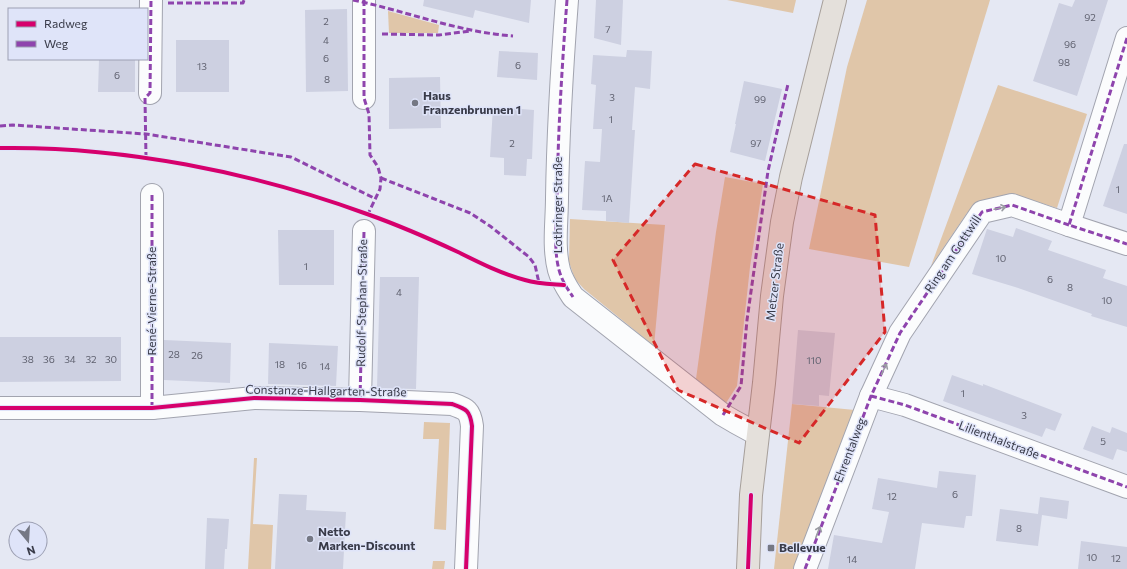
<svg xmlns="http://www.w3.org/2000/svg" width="1127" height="569" font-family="Commissioner,sans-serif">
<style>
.green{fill:#e0c6a9}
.building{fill:#cdd0e1}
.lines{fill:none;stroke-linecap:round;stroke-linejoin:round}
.minor-casing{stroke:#a2a4af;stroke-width:24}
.primary-casing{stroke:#a69f9a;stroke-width:24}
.minor{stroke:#fbfcfd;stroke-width:22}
.primary{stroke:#e4e0db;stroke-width:22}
.quiet{stroke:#8e44ad;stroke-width:3;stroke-dasharray:6 3;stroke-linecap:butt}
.cycleway-casing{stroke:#dfe4f9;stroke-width:6}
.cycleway{stroke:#d6006c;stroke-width:4}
.oneway{stroke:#9a9ca3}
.marked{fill:#d62828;fill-opacity:0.2;stroke:#d62828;stroke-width:3;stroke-dasharray:8 5;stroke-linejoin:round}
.poi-dot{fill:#757884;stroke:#dfe4f9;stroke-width:1.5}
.labels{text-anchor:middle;stroke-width:3;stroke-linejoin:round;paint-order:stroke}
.number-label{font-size:10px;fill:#606270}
.poi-label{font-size:12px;font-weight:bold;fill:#393b49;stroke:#dfe4f9;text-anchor:start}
.street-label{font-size:12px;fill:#393b49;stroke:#dfe4f9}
</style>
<rect width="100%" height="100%" fill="#e5e8f3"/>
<g class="green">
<polygon points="727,0 796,0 793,13"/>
<polygon points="867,0 990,0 909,267 809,249 847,67"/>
<polygon points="388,11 439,25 438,33 389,33"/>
<polygon points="998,85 1087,114 1057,208 1016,195 978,203 967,213 931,266"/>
<polygon points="725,177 763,184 750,267 737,386 726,403 696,379 716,232"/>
<polygon points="570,219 665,225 654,346 584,289 575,279 569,262"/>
<polygon points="792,404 855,410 793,569 774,569"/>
<polygon points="424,422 450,423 446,530 434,529 439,439 423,439"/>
<polygon points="254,458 257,458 253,524 273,525 271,569 248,569"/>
<polygon points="433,561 445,561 444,569 432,569"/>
</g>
<g class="building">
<polygon points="424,0 531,0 529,23 475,10 473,18 423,6"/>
<polygon points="596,0 623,0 621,45 594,38"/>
<polygon points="1075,0 1108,0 1077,96 1033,81 1059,3 1072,7"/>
<polygon points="347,9 348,91 306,92 305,10"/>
<rect x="176" y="40" width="53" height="52"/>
<polygon points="627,50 652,51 650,89 635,87 632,130 635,130 629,223 606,221 606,211 582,210 585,161 600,162 602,129 593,129 596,85 591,84 593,55 626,57"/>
<polygon points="499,51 538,53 537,80 497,77"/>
<polygon points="99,59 135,59 135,92 98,92"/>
<polygon points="440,77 441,128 389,129 389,78"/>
<polygon points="744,81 782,89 765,161 730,152 736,124 735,124"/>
<polygon points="493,107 534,110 532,159 527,159 526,176 504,175 504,158 490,157"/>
<polygon points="1124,144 1127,144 1127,214 1103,206"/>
<polygon points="1016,228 1052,241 1048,250 1106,270 1103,278 1127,286 1127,327 1091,316 1092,314 1015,287 972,274 987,229 1013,237"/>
<polygon points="278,230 334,230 334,285 279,285"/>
<polygon points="380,277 419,277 416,389 377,388"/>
<polygon points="798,330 835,333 829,396 819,395 819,406 792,404"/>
<polygon points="0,337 121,337 121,381 0,382"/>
<polygon points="164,340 231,343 230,383 164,380"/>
<polygon points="269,343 338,346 336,386 268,384"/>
<polygon points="952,375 983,386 983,384 1062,414 1055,431 1046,428 1042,437 943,401"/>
<polygon points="1092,426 1110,433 1112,427 1127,433 1127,452 1117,449 1113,460 1083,449"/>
<polygon points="939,471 976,475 972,516 966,516 964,528 922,523 915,569 828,569 834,535 882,543 889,512 872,509 878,478 937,488"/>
<polygon points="279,494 307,495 306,510 346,512 343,569 275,569"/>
<polygon points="1040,497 1069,501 1067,519 1042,515 1038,546 996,541 1000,509 1038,514"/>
<polygon points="207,518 229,519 227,549 225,549 224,569 205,569"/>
<polygon points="1081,541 1127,547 1127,569 1078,569"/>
</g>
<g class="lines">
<g class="minor-casing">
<g id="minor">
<polyline points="364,0 364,98"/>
<path d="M567,0C562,66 558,131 557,198C557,221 553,247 559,270C562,281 567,288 573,297L723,415L735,422L757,434"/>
<polyline points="1127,38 1069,225 1127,244"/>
<polyline points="150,93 151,0"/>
<polyline points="152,195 152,408"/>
<polyline points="871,396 905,405 1127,487"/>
<polyline points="360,400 364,231"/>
<path d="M0,408H152L254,398L360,400L452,404C466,409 470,410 472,426L466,569"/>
<polyline points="805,569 871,396 900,333 982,212 1012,205 1069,225"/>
</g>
</g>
<g class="primary-casing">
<polyline id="primary" points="748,569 751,495 764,383 772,296 782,222 791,177 835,0"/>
</g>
<use href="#minor" class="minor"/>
<use href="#primary" class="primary"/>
<g class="quiet">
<path d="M353,0C406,11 458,32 513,36"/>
<polyline points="364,0 364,98 369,114 370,155 378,167 381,178 380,189 368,214"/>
<path d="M567,0C562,66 558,131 557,198C557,221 553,247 559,270C562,281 567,288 573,297"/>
<polyline points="168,3 243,3 244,0"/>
<polyline points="382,34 439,35 470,31"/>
<polyline points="1127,38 1069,225 1127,244"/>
<polyline points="0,126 13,125 146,134 291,157 374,198"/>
<polyline points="146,158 145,98 150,93 151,0"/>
<polyline points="381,178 470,213 490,226 529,257 535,265 539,283"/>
<polyline points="152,195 152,408"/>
<polyline points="871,396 905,405 1127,487"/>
<polyline points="360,400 364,231"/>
<polyline points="723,415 741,386 747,320 768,171 788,84"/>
<polyline points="805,569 871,396 900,333 982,212 1012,205 1069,225"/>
</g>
<g class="cycleway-casing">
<g id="cycleway">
<path d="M0,148C122,146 252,172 367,214C398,225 428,238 458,252C480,263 502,274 525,280C538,284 551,284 564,285"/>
<path d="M0,408H152L254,398L360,400L452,404C466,409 470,410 472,426L466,569"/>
<polyline points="748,569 751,495"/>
</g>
</g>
<use href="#cycleway" class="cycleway"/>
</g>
<defs><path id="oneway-shaft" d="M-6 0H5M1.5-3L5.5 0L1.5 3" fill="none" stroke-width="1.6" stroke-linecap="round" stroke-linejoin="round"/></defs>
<g class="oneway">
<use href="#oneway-shaft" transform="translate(1000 208) rotate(-12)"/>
<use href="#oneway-shaft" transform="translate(884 369) rotate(-65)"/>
<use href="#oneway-shaft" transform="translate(818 532) rotate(-69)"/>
</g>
<path class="marked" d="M695,164L875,215L885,332L799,443L678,390L613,260Z"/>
<g class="poi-dot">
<circle cx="415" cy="103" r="4"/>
<circle cx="310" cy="539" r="4"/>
<rect x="767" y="544" width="8" height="8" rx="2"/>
</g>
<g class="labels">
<g class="number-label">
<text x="1090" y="21">92</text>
<text x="326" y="25">2</text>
<text x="608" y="33">7</text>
<text x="326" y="44">4</text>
<text x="1070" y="48">96</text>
<text x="326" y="62">6</text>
<text x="1064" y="66">98</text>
<text x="518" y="69">6</text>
<text x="202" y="70">13</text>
<text x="117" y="79">6</text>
<text x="327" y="83">8</text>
<text x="612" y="101">3</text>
<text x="760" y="103">99</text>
<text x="611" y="123">1</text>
<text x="512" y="147">2</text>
<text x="756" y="147">97</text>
<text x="1118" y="193">1</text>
<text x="607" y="202">1A</text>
<text x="1001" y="262">10</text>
<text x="306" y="270">1</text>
<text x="1050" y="283">6</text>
<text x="1070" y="291">8</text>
<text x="399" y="296">4</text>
<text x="1107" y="304">10</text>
<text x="174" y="358">28</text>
<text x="197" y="359">26</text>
<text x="28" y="363">38</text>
<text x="49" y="363">36</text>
<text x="70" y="363">34</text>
<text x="91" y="363">32</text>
<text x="111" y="363">30</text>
<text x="814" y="364">110</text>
<text x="280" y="368">18</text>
<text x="302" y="369">16</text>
<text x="325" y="370">14</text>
<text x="963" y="397">1</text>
<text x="1024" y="419">3</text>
<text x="1103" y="445">5</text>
<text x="955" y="498">6</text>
<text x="892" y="500">12</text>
<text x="1019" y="532">8</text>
<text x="1092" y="561">10</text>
<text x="1116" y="562">12</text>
<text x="852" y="563">14</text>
</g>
<g class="poi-label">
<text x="423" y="100">Haus<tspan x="423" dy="14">Franzenbrunnen 1</tspan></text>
<text x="318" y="536">Netto<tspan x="318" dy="14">Marken-Discount</tspan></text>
<text x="779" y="552">Bellevue</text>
</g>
<g class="street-label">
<text transform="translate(558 205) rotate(-90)" y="4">Lothringer Straße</text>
<text transform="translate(953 254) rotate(-56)" y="4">Ring am Gottwill</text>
<text transform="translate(775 282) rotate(-83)" y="4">Metzer Straße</text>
<text transform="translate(152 301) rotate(-90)" y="4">René-Vierne-Straße</text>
<text transform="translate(362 303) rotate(-89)" y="4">Rudolf-Stephan-Straße</text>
<text transform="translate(326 391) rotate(1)" y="4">Constanze-Hallgarten-Straße</text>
<text transform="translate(999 440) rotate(21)" y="4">Lilienthalstraße</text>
<text transform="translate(850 450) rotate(-69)" y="4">Ehrentalweg</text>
</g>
</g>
<rect x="8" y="8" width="140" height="52" fill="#dfe4f9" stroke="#9da0b3"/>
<rect x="16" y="21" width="20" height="6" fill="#d6006c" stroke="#9da0b3"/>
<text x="44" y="28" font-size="12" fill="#393b49">Radweg</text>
<rect x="16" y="41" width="20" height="6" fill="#8e44ad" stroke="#9da0b3"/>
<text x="44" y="48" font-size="12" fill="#393b49">Weg</text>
<g transform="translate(28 541) rotate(162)"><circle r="19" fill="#dfe4f9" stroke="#9da0b3"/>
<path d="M0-3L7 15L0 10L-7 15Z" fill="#757884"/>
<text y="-6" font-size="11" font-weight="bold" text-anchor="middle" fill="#393b49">N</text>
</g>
</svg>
